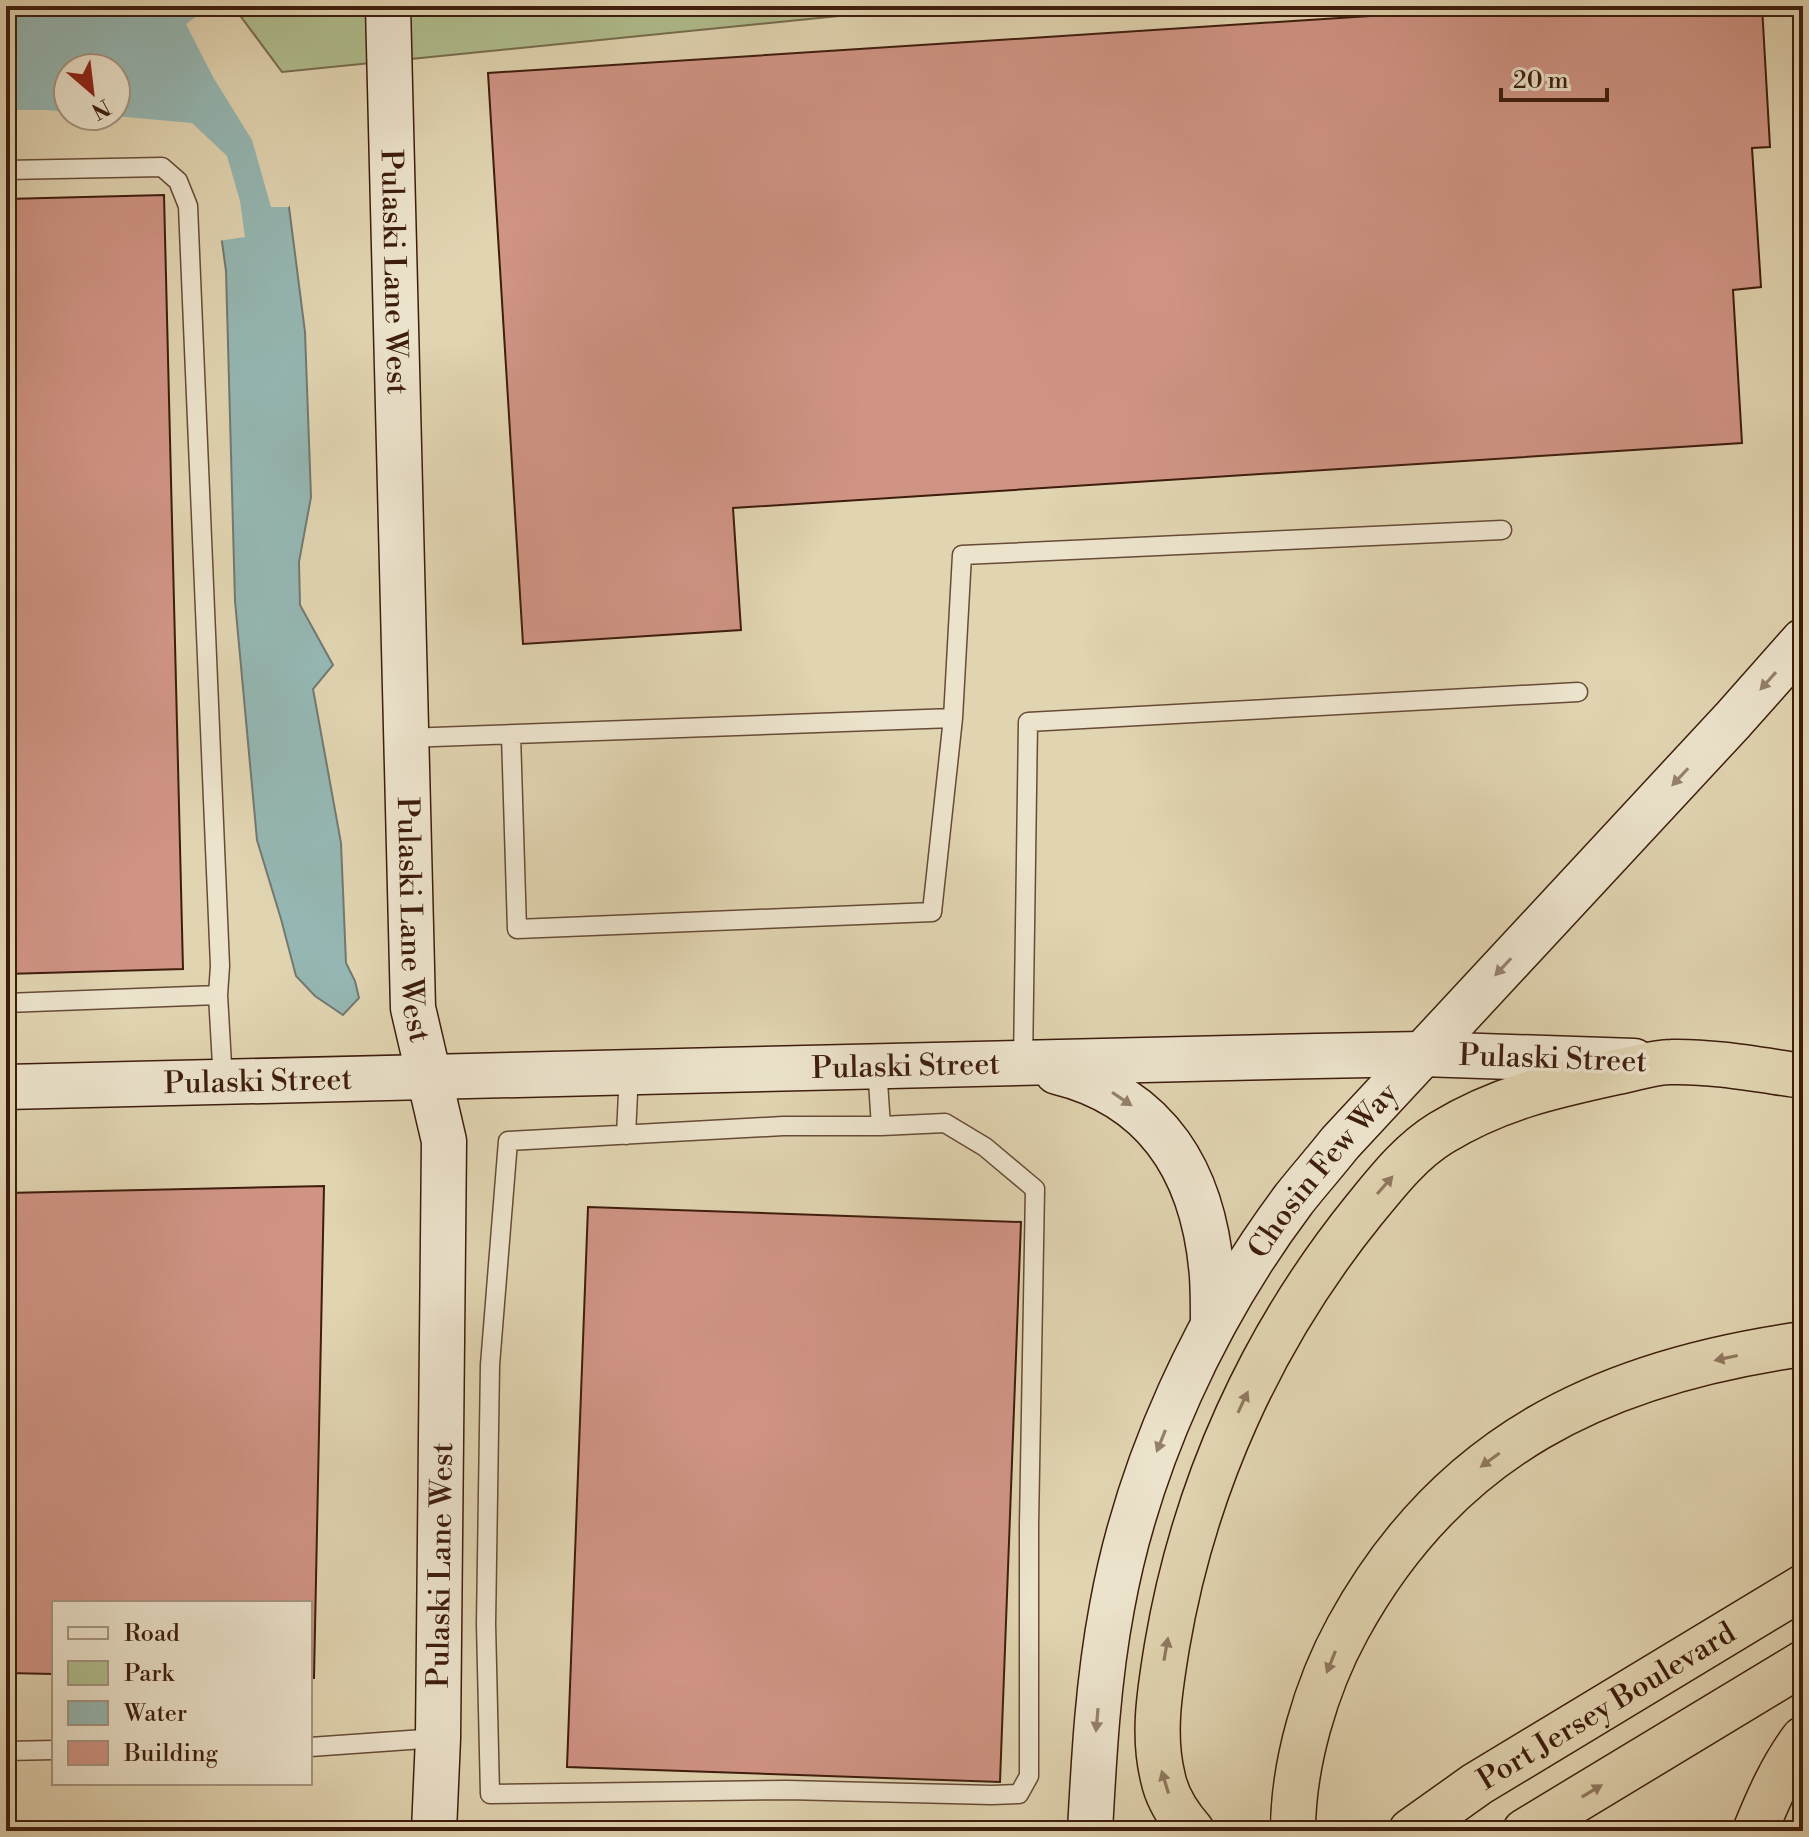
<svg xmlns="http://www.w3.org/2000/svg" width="1809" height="1837" font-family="'Libre Bodoni',serif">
	<rect width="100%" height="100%" fill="#e1d4b1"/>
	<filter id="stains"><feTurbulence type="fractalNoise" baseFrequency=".0025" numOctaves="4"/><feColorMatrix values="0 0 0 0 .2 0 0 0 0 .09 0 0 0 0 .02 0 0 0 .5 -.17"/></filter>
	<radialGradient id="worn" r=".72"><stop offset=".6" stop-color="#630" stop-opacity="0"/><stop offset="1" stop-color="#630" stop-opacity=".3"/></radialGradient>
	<path fill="#b0bd8e" stroke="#776d4e" stroke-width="2" d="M 233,6 L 938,6 L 282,72 Z"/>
	<path fill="#95b7b3" stroke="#727971" stroke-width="2" fill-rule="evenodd" d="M 6,6 L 232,6 L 217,17 L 251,115 L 289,207 L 305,332 L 311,497 L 299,562 L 300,605 L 333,665 L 313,689 L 341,843 L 346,963 L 355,981 L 359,998 L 343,1015 L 315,996 L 296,976 L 281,919 L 257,840 L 235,601 L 226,271 L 209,147 L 180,125 L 85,117 L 6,120 ZM 68,68 L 116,68 L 116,116 L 68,116 Z"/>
	<path fill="#e1d4b1" d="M 211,6 L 236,6 L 222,18 L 255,114 L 289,196 L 289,207 L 271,207 L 252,140 L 213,77 L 186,24 Z
		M 6,110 L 46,110 L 68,112 L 68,116 L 115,116 L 192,123 L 227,156 L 240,201 L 245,237 L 218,241 L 205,149 L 179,129 L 85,121 L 6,124 Z"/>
	<path fill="#d09485" stroke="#3e1d0d" stroke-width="2" d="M 1525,6 L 1762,6 L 1770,147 L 1752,148 L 1761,287 L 1733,290 L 1742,443 L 733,508 L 741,630 L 523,644 L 488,73 Z
		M 164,195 L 183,969 L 6,974 L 6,199 Z
		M 324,1186 L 314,1678 L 310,1678 L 310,1603 L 54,1603 L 54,1674 L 6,1673 L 6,1193 Z
		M 588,1207 L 1021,1222 L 1000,1782 L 567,1767 Z"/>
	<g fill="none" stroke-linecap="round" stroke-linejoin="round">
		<defs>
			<path id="lane" d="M 6,170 L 162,167 L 178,181 L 188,206 L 220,966 L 218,995 L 223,1082
				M 953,718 L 962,555 L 1502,530
				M 406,738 L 953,718 L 932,912 L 517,929 L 511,735
				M 6,1003 L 218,995
				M 1023,1063 L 1028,722 L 1578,692
				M 877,1067 L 881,1126
				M 945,1123 L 985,1147 L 1035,1189 L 1029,1525 L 1029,1776 L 1019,1794 L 992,1795 L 787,1790 L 490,1794 L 486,1624 L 490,1365 L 508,1141 L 783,1126 L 881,1126 Z
				M 626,1135 L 629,1072
				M 310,1747 L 438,1738
				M 6,1751 L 54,1750"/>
			<g id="secondary">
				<path id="s1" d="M 388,6 L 413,1008 L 444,1141 L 438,1738 L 434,1831"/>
				<path d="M 1057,1072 C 1159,1097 1204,1174 1212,1276 C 1213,1292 1213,1309 1213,1325"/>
				<path id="s2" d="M 6,1087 L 1316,1056 L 1422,1054 L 1634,1061"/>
				<path id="s3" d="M 1090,1831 C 1094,1756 1098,1681 1112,1607 C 1138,1463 1206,1316 1294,1199 C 1309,1180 1325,1162 1340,1143 L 1733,720 L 1803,641"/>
			</g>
			<g id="highway">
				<path d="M 1192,1831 C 1179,1816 1167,1798 1163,1778 C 1152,1735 1160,1689 1167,1646 C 1194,1486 1262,1336 1364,1210 C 1387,1182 1410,1152 1441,1133 C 1498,1098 1553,1086 1617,1072 C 1634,1069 1653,1062 1671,1062 C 1714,1061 1760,1070 1803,1076"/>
				<path d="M 1293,1831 C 1293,1764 1316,1686 1348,1628 C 1448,1445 1603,1372 1803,1344"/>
				<path id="s4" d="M 1411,1831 L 1477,1784 L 1803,1587"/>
				<path d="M 1525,1831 L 1803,1663"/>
				<path d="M 1755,1831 C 1768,1799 1782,1767 1803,1739"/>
			</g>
		</defs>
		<use href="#lane" stroke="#674b36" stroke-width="21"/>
		<use href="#secondary" stroke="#3e1d0d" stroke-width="47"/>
		<use href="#highway" stroke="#3e1d0d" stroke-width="47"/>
		<use href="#lane" stroke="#ece3cc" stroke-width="18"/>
		<use href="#secondary" stroke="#ece3cc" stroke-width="44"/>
		<use href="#highway" stroke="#e1d4b1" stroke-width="44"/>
	</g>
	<defs><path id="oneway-solid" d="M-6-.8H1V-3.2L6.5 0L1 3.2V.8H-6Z" transform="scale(2)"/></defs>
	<g fill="#95806c">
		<use href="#oneway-solid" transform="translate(1768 681) rotate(132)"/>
		<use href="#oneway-solid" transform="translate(1680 777) rotate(133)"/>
		<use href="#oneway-solid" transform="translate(1503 967) rotate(133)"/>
		<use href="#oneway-solid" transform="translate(1122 1099) rotate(34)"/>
		<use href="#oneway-solid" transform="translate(1161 1441) rotate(112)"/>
		<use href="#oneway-solid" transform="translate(1097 1720) rotate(95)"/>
	</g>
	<g fill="#90785f">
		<use href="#oneway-solid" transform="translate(1385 1185) rotate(-49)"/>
		<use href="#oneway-solid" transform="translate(1726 1358) rotate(168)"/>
		<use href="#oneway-solid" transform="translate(1243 1402) rotate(-65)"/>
		<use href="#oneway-solid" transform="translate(1490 1460) rotate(144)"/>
		<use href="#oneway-solid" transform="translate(1166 1649) rotate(-80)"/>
		<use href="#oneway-solid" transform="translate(1331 1662) rotate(112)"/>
		<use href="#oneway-solid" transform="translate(1165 1782) rotate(-107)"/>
		<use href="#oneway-solid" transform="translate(1592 1791) rotate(-31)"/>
	</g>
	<g text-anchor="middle" stroke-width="7" stroke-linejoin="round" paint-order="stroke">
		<g font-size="30" fill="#3e1d0d" stroke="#ece3cc">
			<text dy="10" stroke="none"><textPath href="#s1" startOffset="266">Pulaski Lane West</textPath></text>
			<text dy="10" stroke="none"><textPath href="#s1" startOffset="914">Pulaski Lane West</textPath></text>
			<text transform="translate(1553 1058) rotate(2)" y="10">Pulaski Street</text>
			<text dy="10" stroke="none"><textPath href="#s2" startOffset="900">Pulaski Street</textPath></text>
			<text dy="10" stroke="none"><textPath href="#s2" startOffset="252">Pulaski Street</textPath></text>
			<text dy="10" stroke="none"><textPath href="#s3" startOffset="716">Chosin Few Way</textPath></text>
			<text transform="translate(440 1565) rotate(-89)" y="10">Pulaski Lane West</text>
			<text dy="10" stroke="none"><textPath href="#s4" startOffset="232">Port Jersey Boulevard</textPath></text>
		</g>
	</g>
	<rect width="1809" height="1837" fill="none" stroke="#e1d4b1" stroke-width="32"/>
	<rect x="8" y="8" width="1793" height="1821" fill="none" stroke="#3e1d0d" stroke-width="4"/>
	<rect x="16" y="16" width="1777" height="1805" fill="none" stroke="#3e1d0d" stroke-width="2"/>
	<rect x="52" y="1601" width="260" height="184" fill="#ece3cc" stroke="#a69480" stroke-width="2"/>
	<rect x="68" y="1627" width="40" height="12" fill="#ece3cc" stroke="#a69480" stroke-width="2"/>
	<text x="124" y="1641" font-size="24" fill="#3e1d0d">Road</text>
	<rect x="68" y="1661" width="40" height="24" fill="#b0bd8e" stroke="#a69480" stroke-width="2"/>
	<text x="124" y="1681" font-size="24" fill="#3e1d0d">Park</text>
	<rect x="68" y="1701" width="40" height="24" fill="#95b7b3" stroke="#a69480" stroke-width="2"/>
	<text x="124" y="1721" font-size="24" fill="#3e1d0d">Water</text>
	<rect x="68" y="1741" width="40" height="24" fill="#d09485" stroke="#a69480" stroke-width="2"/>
	<text x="124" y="1761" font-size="24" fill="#3e1d0d">Building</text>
	<g transform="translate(92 92) rotate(152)"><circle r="38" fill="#ece3cc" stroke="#a69480" stroke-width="2"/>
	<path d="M0-6L14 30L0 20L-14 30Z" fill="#8f2418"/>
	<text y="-12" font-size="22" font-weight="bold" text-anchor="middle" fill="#3e1d0d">N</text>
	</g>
	<path d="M1501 88v12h106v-12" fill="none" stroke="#3e1d0d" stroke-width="4"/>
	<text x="1513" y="88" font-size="24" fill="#3e1d0d" stroke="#ece3cc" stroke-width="6" paint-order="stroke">20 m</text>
	<rect width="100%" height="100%" filter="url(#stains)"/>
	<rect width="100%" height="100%" fill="url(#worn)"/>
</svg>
